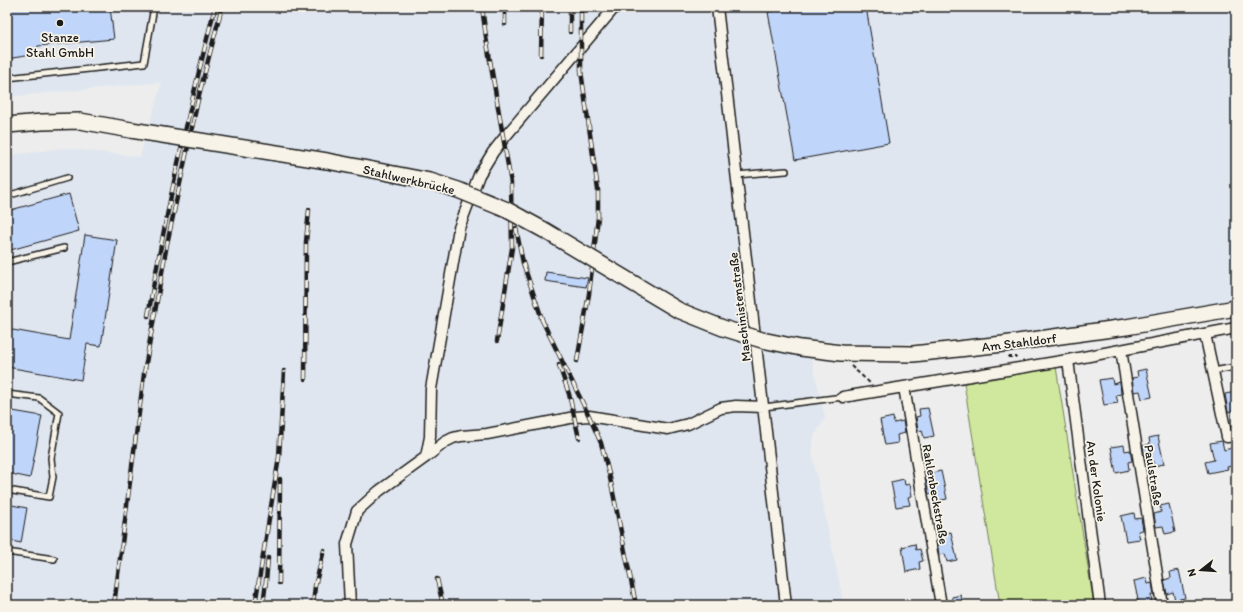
<svg xmlns="http://www.w3.org/2000/svg" width="1243" height="612" font-family="Itim,sans-serif">
	<rect width="100%" height="100%" fill="#ecedec"/>
	<filter id="ink" filterUnits="userSpaceOnUse"><feTurbulence type="fractalNoise" baseFrequency=".025" numOctaves="2"/><feDisplacementMap in="SourceGraphic" scale="8" xChannelSelector="R" yChannelSelector="G"/><feConvolveMatrix kernelMatrix="1 2 1 2 8 2 1 2 1" color-interpolation-filters="sRGB"/></filter>
	<g filter="url(#ink)">
		<path fill="#dfe6f0" d="M 7,7 L 1236,7 L 1236,300 L 1088,325 L 1019,334 L 884,345 L 807,340 L 825,418 L 814,436 L 812,455 L 844,605 L 7,605 L 7,156 L 63,148 L 140,157 L 162,82 L 15,96 L 7,94 Z"/>
		<path fill="#cfe89e" stroke="#76825d" d="M 1056,367 L 1094,605 L 1000,605 L 964,383 Z"/>
		<path fill="#c0d5fa" stroke="#1c1c1c" d="M 7,7 L 110,7 L 114,39 L 38,46 L 31,55 L 7,59 Z
			M 795,7 L 866,7 L 889,143 L 795,160 L 768,12 Z
			M 69,194 L 79,231 L 7,251 L 7,211 Z
			M 85,235 L 117,240 L 101,346 L 87,344 L 81,380 L 7,367 L 7,329 L 69,340 Z
			M 546,272 L 588,278 L 586,287 L 545,281 Z
			M 1146,369 L 1152,397 L 1142,399 L 1140,391 L 1134,392 L 1132,378 L 1138,377 L 1137,371 Z
			M 1112,378 L 1113,384 L 1120,382 L 1121,394 L 1116,395 L 1118,403 L 1104,405 L 1099,380 Z
			M 1236,392 L 1236,410 L 1228,412 L 1225,394 Z
			M 928,408 L 934,436 L 924,438 L 922,430 L 918,431 L 916,417 L 920,416 L 919,409 Z
			M 7,410 L 42,416 L 30,478 L 7,473 Z
			M 893,417 L 894,423 L 903,421 L 905,433 L 897,435 L 898,443 L 885,445 L 880,420 Z
			M 1158,436 L 1164,464 L 1154,466 L 1152,458 L 1145,459 L 1143,446 L 1150,444 L 1149,438 Z
			M 1222,441 L 1224,450 L 1236,447 L 1236,465 L 1227,467 L 1228,469 L 1208,473 L 1205,462 L 1214,460 L 1210,443 Z
			M 1124,445 L 1125,451 L 1130,450 L 1132,461 L 1128,462 L 1129,470 L 1116,473 L 1111,447 Z
			M 941,471 L 947,499 L 937,501 L 935,493 L 929,494 L 926,480 L 933,479 L 931,473 Z
			M 904,479 L 905,485 L 910,484 L 912,496 L 908,497 L 910,505 L 896,507 L 891,482 Z
			M 7,504 L 27,508 L 21,543 L 7,540 Z
			M 1169,504 L 1175,532 L 1165,534 L 1163,526 L 1156,527 L 1154,514 L 1161,512 L 1160,506 Z
			M 1134,513 L 1135,519 L 1141,518 L 1143,530 L 1138,531 L 1140,539 L 1126,541 L 1121,516 Z
			M 951,532 L 957,560 L 947,562 L 945,554 L 939,555 L 937,541 L 943,540 L 942,534 Z
			M 915,544 L 916,550 L 920,549 L 923,561 L 919,562 L 920,569 L 906,572 L 902,547 Z
			M 1179,570 L 1185,598 L 1175,600 L 1173,592 L 1167,594 L 1164,580 L 1171,578 L 1170,572 Z
			M 1147,578 L 1148,584 L 1152,583 L 1154,595 L 1151,595 L 1152,603 L 1139,605 L 1134,581 Z
			M 961,595 L 963,605 L 953,605 L 952,597 Z"/>
		<g fill="none" stroke-linecap="round" stroke-linejoin="round">
			<defs>
				<path id="service" d="M 7,78 L 144,63 L 154,7
					M 736,175 L 786,171
					M 7,196 L 67,178
					M 7,262 L 64,248
					M 1213,371 L 1236,367
					M 7,394 L 39,398 L 59,413 L 51,458 L 53,477 L 49,497 L 7,490
					M 764,407 L 843,397
					M 7,552 L 54,559"/>
				<path id="minor" d="M 717,7 L 786,605
					M 1205,334 L 1227,437 L 1236,436
					M 1121,350 L 1162,605
					M 1068,360 L 1100,605
					M 904,387 L 941,605
					M 843,397 L 1068,360 L 1236,328
					M 426,457 L 430,437 L 431,389 L 459,228 L 479,175 L 493,152 L 504,138 L 615,7
					M 350,605 L 347,544 L 357,511 L 379,491 L 426,457 L 445,442 L 453,438 L 461,436 L 487,434 L 575,417 L 589,416 L 668,429 L 688,424 L 721,408 L 736,406 L 764,407"/>
				<path id="secondary" d="M 7,125 L 42,122 L 80,121 L 131,130
					M 801,348 L 841,353 L 913,354 L 1003,344 L 1126,327 L 1236,308"/>
			</defs>
			<use href="#service" stroke="#1c1c1c" stroke-width="8"/>
			<use href="#minor" stroke="#1c1c1c" stroke-width="13"/>
			<use href="#secondary" stroke="#1c1c1c" stroke-width="18"/>
			<path stroke="#1c1c1c" stroke-width="2" stroke-dasharray="4 3" stroke-linecap="butt" d="M 1008,357 L 1017,357
				M 851,366 L 870,383"/>
			<use href="#service" stroke="#f7f3e8" stroke-width="5"/>
			<use href="#minor" stroke="#f7f3e8" stroke-width="10"/>
			<use href="#secondary" stroke="#f7f3e8" stroke-width="15"/>
			<defs>
				<path id="rail" d="M 482,7 L 486,37 L 511,183 L 512,248 L 497,341
					M 535,10 L 535,7
					M 505,24 L 505,7
					M 570,32 L 570,7
					M 541,55 L 542,7
					M 516,228 L 523,263 L 543,322
					M 148,316 C 166,212 189,109 215,7
					M 541,318 L 589,416 L 601,443 L 610,478 L 636,605
					M 577,361 L 589,294 L 598,217 L 598,190 L 581,71 L 581,7
					M 559,365 L 569,394 L 579,438
					M 305,379 L 306,242 L 309,210
					M 437,579 L 443,605
					M 279,583 L 280,479
					M 114,605 L 144,374 L 167,244 L 199,95 L 222,7
					M 255,605 L 279,457 L 284,371
					M 263,605 L 266,581 L 268,558
					M 313,605 L 315,586 L 324,550"/>
			</defs>
			<use href="#rail" stroke="#1c1c1c" stroke-width="4.5"/>
			<use href="#rail" stroke="#f7f3e8" stroke-width="3" stroke-dasharray="9" stroke-linecap="butt"/>
			<defs>
				<path id="secondary-bridge" d="M 131,130 L 327,161 L 430,181 L 458,190 L 507,210 L 544,230 L 678,310 L 723,328 L 762,340 L 801,348"/>
			</defs>
			<use href="#secondary-bridge" stroke="#1c1c1c" stroke-width="18" stroke-linecap="butt"/>
			<use href="#secondary-bridge" stroke="#f7f3e8" stroke-width="15"/>
		</g>
	</g>
	<circle fill="#1c1c1c" stroke="#f7f3e8" stroke-width="1.5" cx="60" cy="23" r="4"/>
	<g text-anchor="middle" stroke-width="3.5" stroke-linejoin="round" paint-order="stroke">
		<g font-size="13" fill="#1c1c1c" stroke="#f7f3e8">
			<text x="60" y="42">Stanze<tspan x="60" dy="15">Stahl GmbH</tspan></text>
		</g>
		<g font-size="13" fill="#1c1c1c" stroke="#f7f3e8">
			<text transform="translate(409 179) rotate(13)" y="5">Stahlwerkbrücke</text>
			<text transform="translate(739 307) rotate(-97)" y="5">Maschinistenstraße</text>
			<text transform="translate(1019 342) rotate(-7)" y="5">Am Stahldorf</text>
			<text transform="translate(1154 475) rotate(81)" y="5">Paulstraße</text>
			<text transform="translate(1097 481) rotate(82)" y="5">An der Kolonie</text>
			<text transform="translate(936 494) rotate(80)" y="5">Rahlenbeckstraße</text>
		</g>
	</g>
	<rect width="1243" height="612" fill="none" stroke="#f7f3e8" stroke-width="24"/>
	<rect x="12" y="12" width="1219" height="588" fill="none" stroke="#1c1c1c" stroke-width="1.5" filter="url(#ink)"/>
	<g transform="translate(1201 570) rotate(253)" stroke="#f7f3e8" stroke-width="3" paint-order="stroke">
	<path d="M0-3L7 15L0 10L-7 15Z" fill="#1c1c1c"/>
	<text y="-6" font-size="11" font-weight="bold" text-anchor="middle" fill="#1c1c1c">N</text>
	</g>
</svg>
